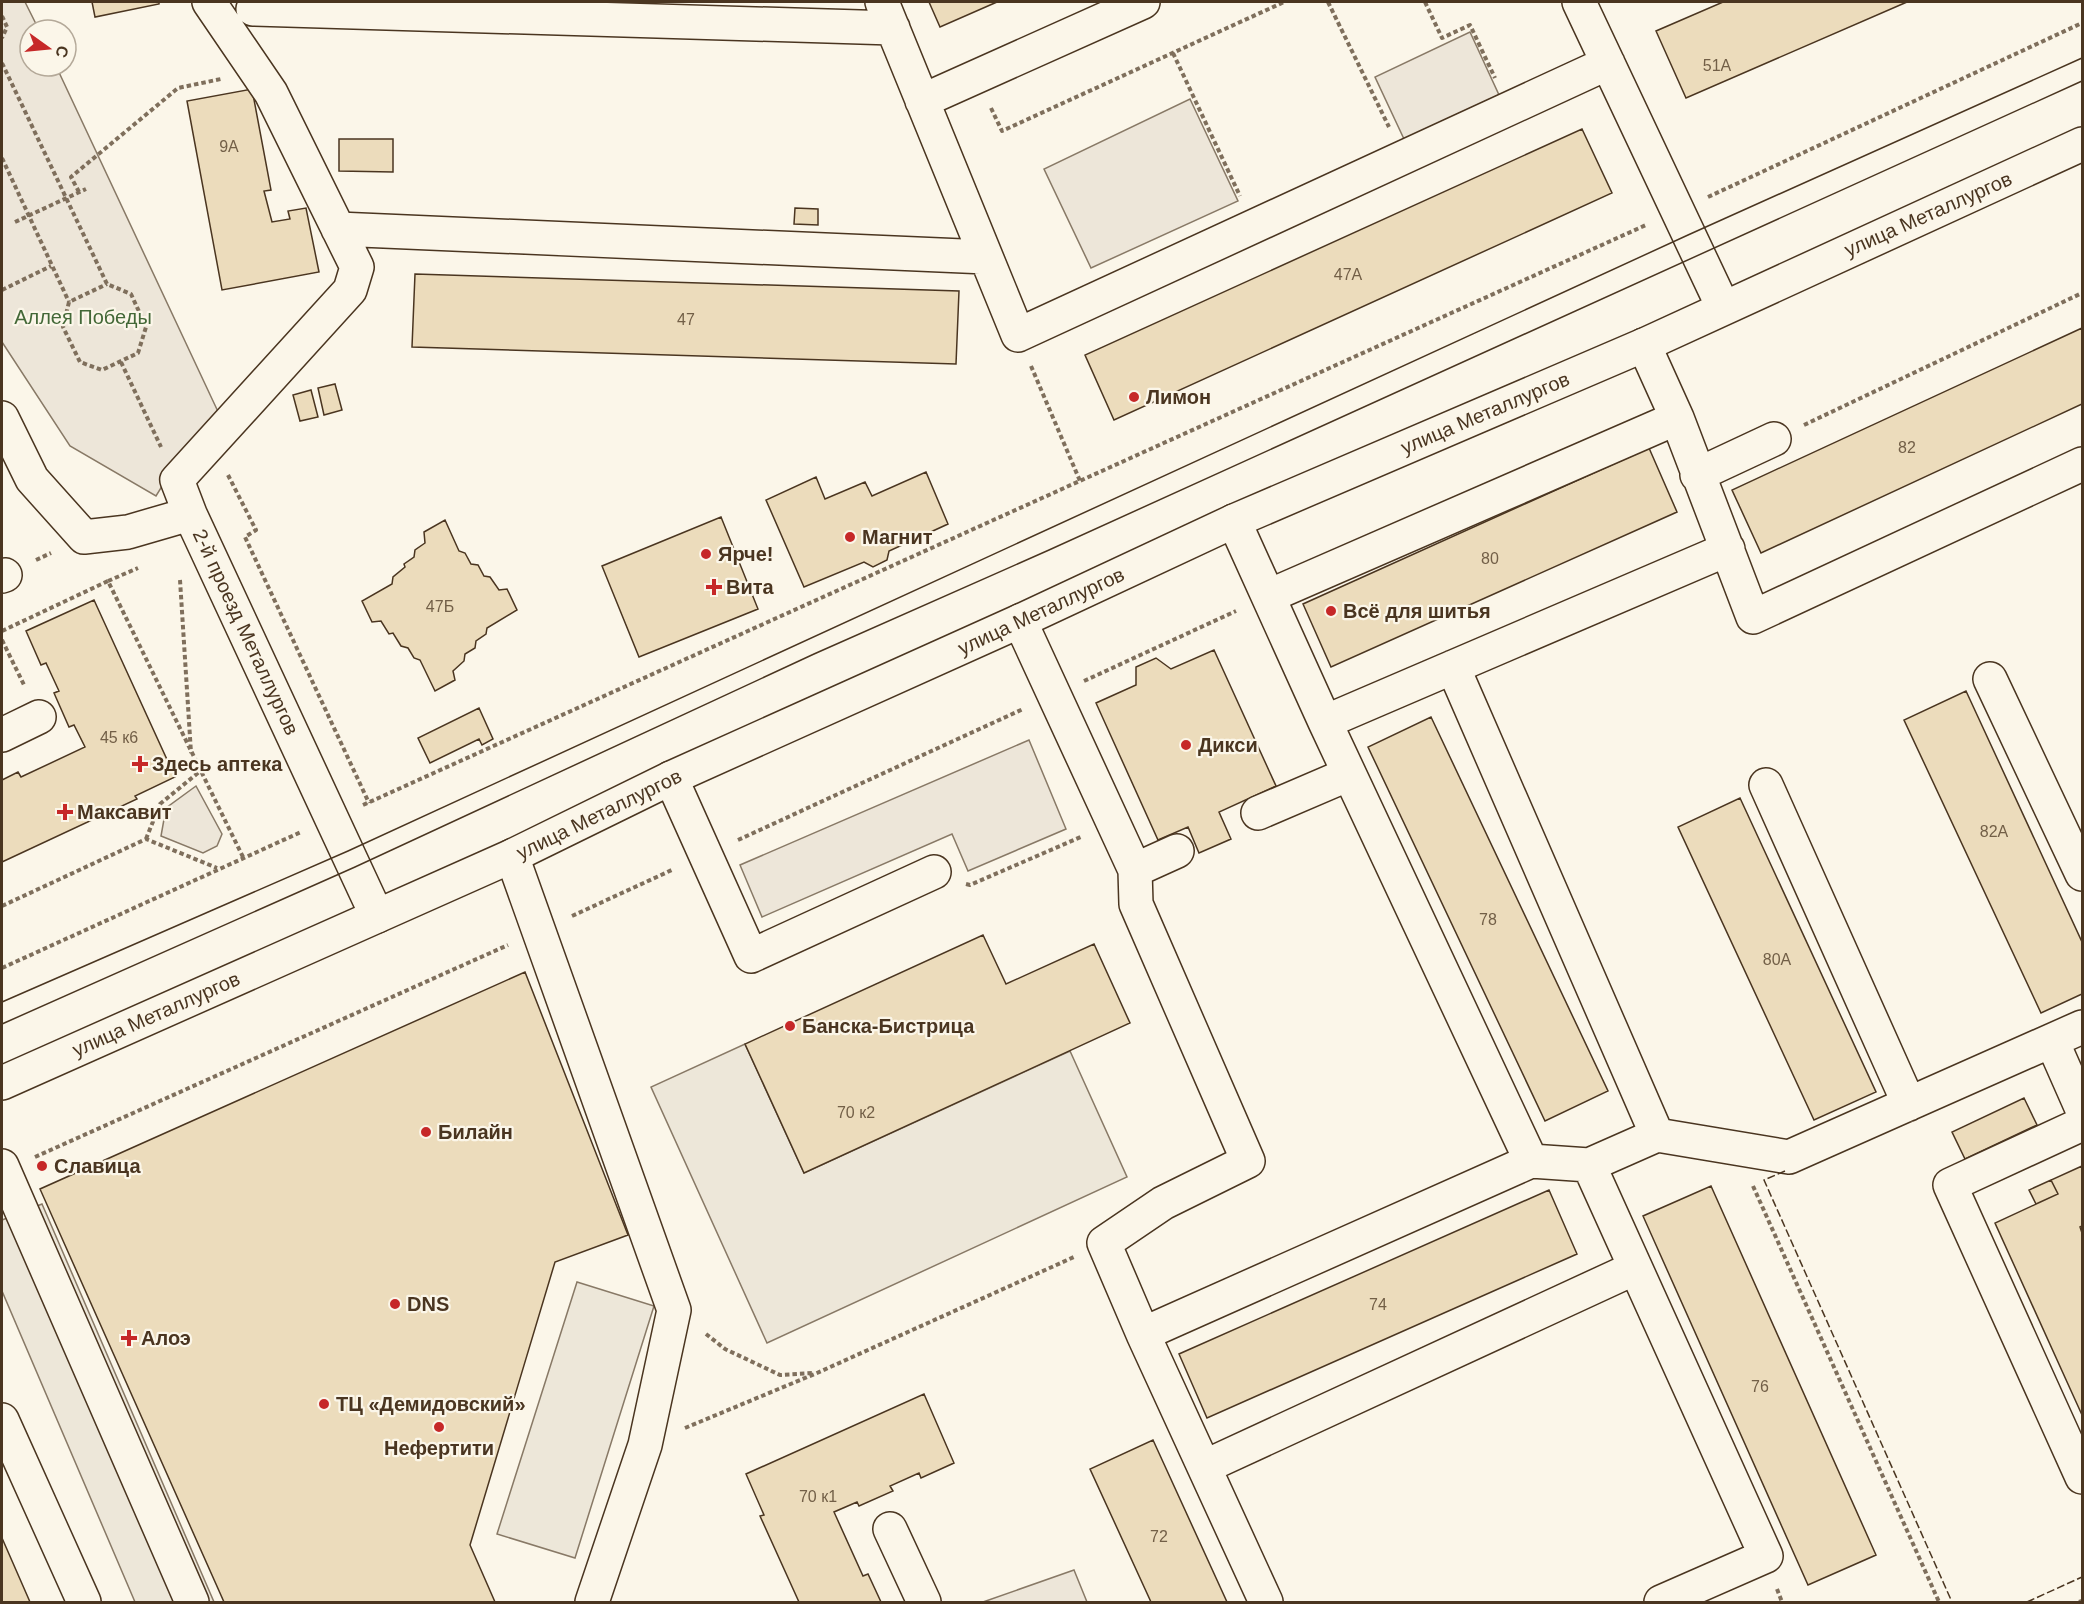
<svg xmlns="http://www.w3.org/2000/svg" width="2084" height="1604" font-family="Helvetica,sans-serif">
	<rect width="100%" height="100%" fill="#fbf6e9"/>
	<path fill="#ede6d9" stroke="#887966" stroke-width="1.5" d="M 2,2 L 25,2 L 39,30 L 30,30 L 30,66 L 56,66 L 221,418 L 172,470 L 156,496 L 70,446 L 2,342 Z
		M 1470,32 L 1499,95 L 1404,139 L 1375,77 Z
		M 1190,99 L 1238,201 L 1091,268 L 1044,169 Z
		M 1029,740 L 1066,829 L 968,871 L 952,834 L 762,917 L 740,865 Z
		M 196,786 L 222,834 L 217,846 L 203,853 L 161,836 L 166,808 Z
		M 1074,1570 L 1087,1602 L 983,1602 Z"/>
	<path fill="#ede7d9" stroke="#887966" stroke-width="1.5" d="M 745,1044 L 804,1173 L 1070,1051 L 1127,1177 L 767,1343 L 651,1087 Z
		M 42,1204 L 214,1602 L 135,1602 L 2,1291 L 2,1220 Z
		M 577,1282 L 654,1306 L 575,1558 L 497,1534 Z"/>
	<path fill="#ecdcbc" stroke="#4a3520" stroke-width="1.5" d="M 92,2 L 159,2 L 159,4 L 95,17 Z
		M 929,2 L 997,2 L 940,27 Z
		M 1723,2 L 1907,2 L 1686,98 L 1656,31 Z
		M 252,89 L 271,190 L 264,191 L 272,222 L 290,219 L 288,211 L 306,208 L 319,272 L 222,290 L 187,101 Z
		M 1582,129 L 1612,193 L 1114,420 L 1085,355 Z
		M 339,139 L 393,139 L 393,172 L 339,171 Z
		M 795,208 L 818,209 L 818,225 L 794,224 Z
		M 415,274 L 959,291 L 956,364 L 412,347 Z
		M 2082,328 L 2082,404 L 1761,553 L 1732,490 Z
		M 335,384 L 342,410 L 324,415 L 318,388 Z
		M 311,390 L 318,417 L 300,421 L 293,395 Z
		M 1649,448 L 1677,512 L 1331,667 L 1303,604 Z
		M 926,472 L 948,524 L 889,551 L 887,560 L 873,567 L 864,562 L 804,587 L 766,500 L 816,477 L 825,499 L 865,482 L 872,496 Z
		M 721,517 L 758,609 L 639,657 L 602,566 Z
		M 445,520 L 459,551 L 465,553 L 471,564 L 478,565 L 484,576 L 490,577 L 499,590 L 507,589 L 517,610 L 487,628 L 486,634 L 476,641 L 475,648 L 465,654 L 464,661 L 453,671 L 455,680 L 435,691 L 420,660 L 414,658 L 408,648 L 401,646 L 393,633 L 389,634 L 381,621 L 372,622 L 362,601 L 392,584 L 393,577 L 405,567 L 404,564 L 414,557 L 415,550 L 425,543 L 424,532 Z
		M 94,600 L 175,777 L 135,796 L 137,799 L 2,862 L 2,780 L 18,772 L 21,777 L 85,747 L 74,725 L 69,727 L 54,693 L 59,691 L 46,663 L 41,665 L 26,631 Z
		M 1214,650 L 1276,786 L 1219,812 L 1231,839 L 1199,853 L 1188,827 L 1158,840 L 1096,703 L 1136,685 L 1136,667 L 1156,658 L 1171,669 Z
		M 1966,691 L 2082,942 L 2082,994 L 2041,1013 L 1904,720 Z
		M 479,708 L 493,739 L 482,745 L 479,739 L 430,763 L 418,738 Z
		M 1431,717 L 1608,1091 L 1545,1121 L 1368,747 Z
		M 1740,798 L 1876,1092 L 1814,1120 L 1678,827 Z
		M 983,935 L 1006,984 L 1094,944 L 1130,1023 L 804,1173 L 745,1044 Z
		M 525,972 L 628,1235 L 555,1262 L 470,1545 L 495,1602 L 224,1602 L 40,1189 Z
		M 2024,1098 L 2037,1125 L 1965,1159 L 1952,1132 Z
		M 2082,1166 L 2082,1226 L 2080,1227 L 2082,1233 L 2082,1415 L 1995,1223 L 2058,1194 L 2051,1180 Z
		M 2051,1180 L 2058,1194 L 2036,1204 L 2029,1190 Z
		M 1711,1186 L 1876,1555 L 1808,1585 L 1643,1216 Z
		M 1549,1190 L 1577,1254 L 1207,1418 L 1179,1354 Z
		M 924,1394 L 954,1463 L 921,1478 L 919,1473 L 890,1486 L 893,1491 L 859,1506 L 857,1502 L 834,1512 L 863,1576 L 868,1574 L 881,1602 L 799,1602 L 760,1516 L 764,1515 L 746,1474 Z
		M 1153,1440 L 1227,1602 L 1151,1602 L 1090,1469 Z
		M 2,1538 L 30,1602 L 2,1602 Z"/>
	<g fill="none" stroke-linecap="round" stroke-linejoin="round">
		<defs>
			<path id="minor" d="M 882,2 L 1018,335 L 1608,63
				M 1579,2 L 1723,307
				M 253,9 L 893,28
				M 922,101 L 1143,2
				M 338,229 L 986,257
				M 1644,345 L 1677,418 L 1753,617 L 2082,464
				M 2,418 L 32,479 L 84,537 L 128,532 L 190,514 L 377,916
				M 1697,475 L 1774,439
				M 190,514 L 177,480 L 350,290 L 357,267 L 271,93 L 209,2
				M 1234,521 L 1325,722 L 1531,1161
				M 2,576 L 5,575
				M 1269,596 L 1677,418
				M 1020,621 L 1135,870 L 1177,851
				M 1453,667 L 1657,1135
				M 1990,679 L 2082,874
				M 1325,722 L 1728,549
				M 2,735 L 39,717
				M 671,778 L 751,956 L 934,872
				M 1766,785 L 1909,1104
				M 1258,813 L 1349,774
				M 512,856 L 674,1310 L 645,1445 L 592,1602
				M 1135,870 L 1136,904 L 1248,1161 L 1163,1203 L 1104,1243 L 1143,1334 L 1266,1602
				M 2052,1041 L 2082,1109
				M 2082,1124 L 1950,1185 L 2082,1477
				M 1589,1165 L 1766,1556 L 1661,1602
				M 2,1166 L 192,1602
				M 1143,1334 L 1531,1161 L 1589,1165 L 1657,1135 L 1789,1157 L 2082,1027
				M 2,1420 L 84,1602
				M 1204,1467 L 1635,1268
				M 890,1529 L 924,1602"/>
			<path id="major" d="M 2,1083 L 512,856 L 671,778 L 1020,621 L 1234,521 L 1644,345 L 2082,144"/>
		</defs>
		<use href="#minor" stroke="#4a3520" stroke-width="36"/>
		<use href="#major" stroke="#4a3520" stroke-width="36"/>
		<path stroke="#7f6f5c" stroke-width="4" stroke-dasharray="4.5 3" stroke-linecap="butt" d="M 1328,2 L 1389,127
			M 1425,2 L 1442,38 L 1470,25 L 1495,78
			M 2,16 L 7,27 L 2,38
			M 1173,53 L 1240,196
			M 2,63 L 107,284 L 131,294 L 146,327 L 138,353 L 102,370 L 80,362 L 63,327 L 69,302 L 107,284
			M 991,108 L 1002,131 L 1284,2
			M 2,158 L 69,302
			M 79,192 L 71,177 L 178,88 L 221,79
			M 1708,197 L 2082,23
			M 15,222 L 86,189
			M 2,290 L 51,266
			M 121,362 L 161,447
			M 1031,366 L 1080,481
			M 1804,425 L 2082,293
			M 228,475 L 256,530 L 245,537 L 369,803
			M 36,560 L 51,553
			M 180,580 L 191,753
			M 108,581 L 138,568
			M 2,631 L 108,581 L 243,857
			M 2,640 L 24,685
			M 1084,681 L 1236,611
			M 363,805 L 1646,225
			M 146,839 L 160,804 L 199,772
			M 738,840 L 1023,709
			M 966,884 L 970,885 L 1083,836
			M 2,906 L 146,839 L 217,868
			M 572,916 L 674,869
			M 2,968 L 301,832
			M 35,1157 L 508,945
			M 1753,1186 L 1939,1602
			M 706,1334 L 725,1349 L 780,1375 L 813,1373
			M 685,1428 L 817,1373 L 1074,1257
			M 1777,1589 L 1782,1602
			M 2079,1602 L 2082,1601"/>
		<use href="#minor" stroke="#fbf6e9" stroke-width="33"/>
		<use href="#major" stroke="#fbf6e9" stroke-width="33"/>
		<path stroke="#4a3520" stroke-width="1.5" d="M 2,1002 L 348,851 L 1688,235 L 2082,58
			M 2,1024 L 355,867 L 814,654 L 1049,550 L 2082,81"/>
		<path stroke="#4a3520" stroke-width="1.5" stroke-dasharray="8 3" stroke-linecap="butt" d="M 1785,1171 L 1764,1180 L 1952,1602
			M 2027,1602 L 2082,1577"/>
	</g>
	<g fill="#c62828" stroke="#fbf6e9" stroke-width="2">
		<circle cx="1134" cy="397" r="6"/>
		<circle cx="850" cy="537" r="6"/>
		<circle cx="706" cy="554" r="6"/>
		<path d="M711 578h6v6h6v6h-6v6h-6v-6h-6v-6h6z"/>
		<circle cx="1331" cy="611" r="6"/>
		<circle cx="1186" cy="745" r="6"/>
		<path d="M137 755h6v6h6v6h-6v6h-6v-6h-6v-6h6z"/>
		<path d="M62 803h6v6h6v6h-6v6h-6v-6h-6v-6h6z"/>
		<circle cx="790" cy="1026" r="6"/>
		<circle cx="426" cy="1132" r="6"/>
		<circle cx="42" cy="1166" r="6"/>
		<circle cx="395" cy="1304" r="6"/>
		<path d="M126 1329h6v6h6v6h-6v6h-6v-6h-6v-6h6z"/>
		<circle cx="324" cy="1404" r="6"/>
		<circle cx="439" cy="1427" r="6"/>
	</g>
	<g text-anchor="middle" stroke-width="4.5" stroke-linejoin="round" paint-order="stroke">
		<g font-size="16" fill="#725f47">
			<text x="1717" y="71">51А</text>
			<text x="229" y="152">9А</text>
			<text x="1348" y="280">47А</text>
			<text x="686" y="325">47</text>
			<text x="1907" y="453">82</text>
			<text x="1490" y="564">80</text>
			<text x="440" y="612">47Б</text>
			<text x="119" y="743">45 к6</text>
			<text x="1994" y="837">82А</text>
			<text x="1488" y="925">78</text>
			<text x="1777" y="965">80А</text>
			<text x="856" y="1118">70 к2</text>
			<text x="1378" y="1310">74</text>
			<text x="1760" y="1392">76</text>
			<text x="818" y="1502">70 к1</text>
			<text x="1159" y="1542">72</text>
		</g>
		<g font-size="20" fill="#4a3520" stroke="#fbf6e9">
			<text transform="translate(1928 214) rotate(-24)" y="7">улица Металлургов</text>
			<text transform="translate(1485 413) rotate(-23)" y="7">улица Металлургов</text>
			<text transform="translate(1041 611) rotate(-25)" y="7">улица Металлургов</text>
			<text transform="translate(246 632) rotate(65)" y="7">2-й проезд Металлургов</text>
			<text transform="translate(599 814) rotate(-26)" y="7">улица Металлургов</text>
			<text transform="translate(156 1014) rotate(-24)" y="7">улица Металлургов</text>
		</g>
		<g font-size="20" fill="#436837" stroke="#fbf6e9">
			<text x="83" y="324">Аллея Победы</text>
		</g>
		<g font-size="20" font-weight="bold" fill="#4a3520" stroke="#fbf6e9" text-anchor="start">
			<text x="1146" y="404">Лимон</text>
			<text x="862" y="544">Магнит</text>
			<text x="718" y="561">Ярче!</text>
			<text x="726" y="594">Вита</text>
			<text x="1343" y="618">Всё для шитья</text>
			<text x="1198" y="752">Дикси</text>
			<text x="152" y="771">Здесь аптека</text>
			<text x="77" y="819">Максавит</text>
			<text x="802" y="1033">Банска-Бистрица</text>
			<text x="438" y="1139">Билайн</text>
			<text x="54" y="1173">Славица</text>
			<text x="407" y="1311">DNS</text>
			<text x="141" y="1345">Алоэ</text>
			<text x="336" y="1411">ТЦ «Демидовский»</text>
			<text x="439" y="1455" text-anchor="middle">Нефертити</text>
		</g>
	</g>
	<rect width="2084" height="1604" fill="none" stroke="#4a3520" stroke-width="6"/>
	<g transform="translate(48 48) rotate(105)"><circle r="28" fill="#fbf6e9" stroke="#b4a999" stroke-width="1.5"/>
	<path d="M0-4.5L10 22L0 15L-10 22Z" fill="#c62828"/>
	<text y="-9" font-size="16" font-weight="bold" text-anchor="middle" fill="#4a3520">С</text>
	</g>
</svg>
